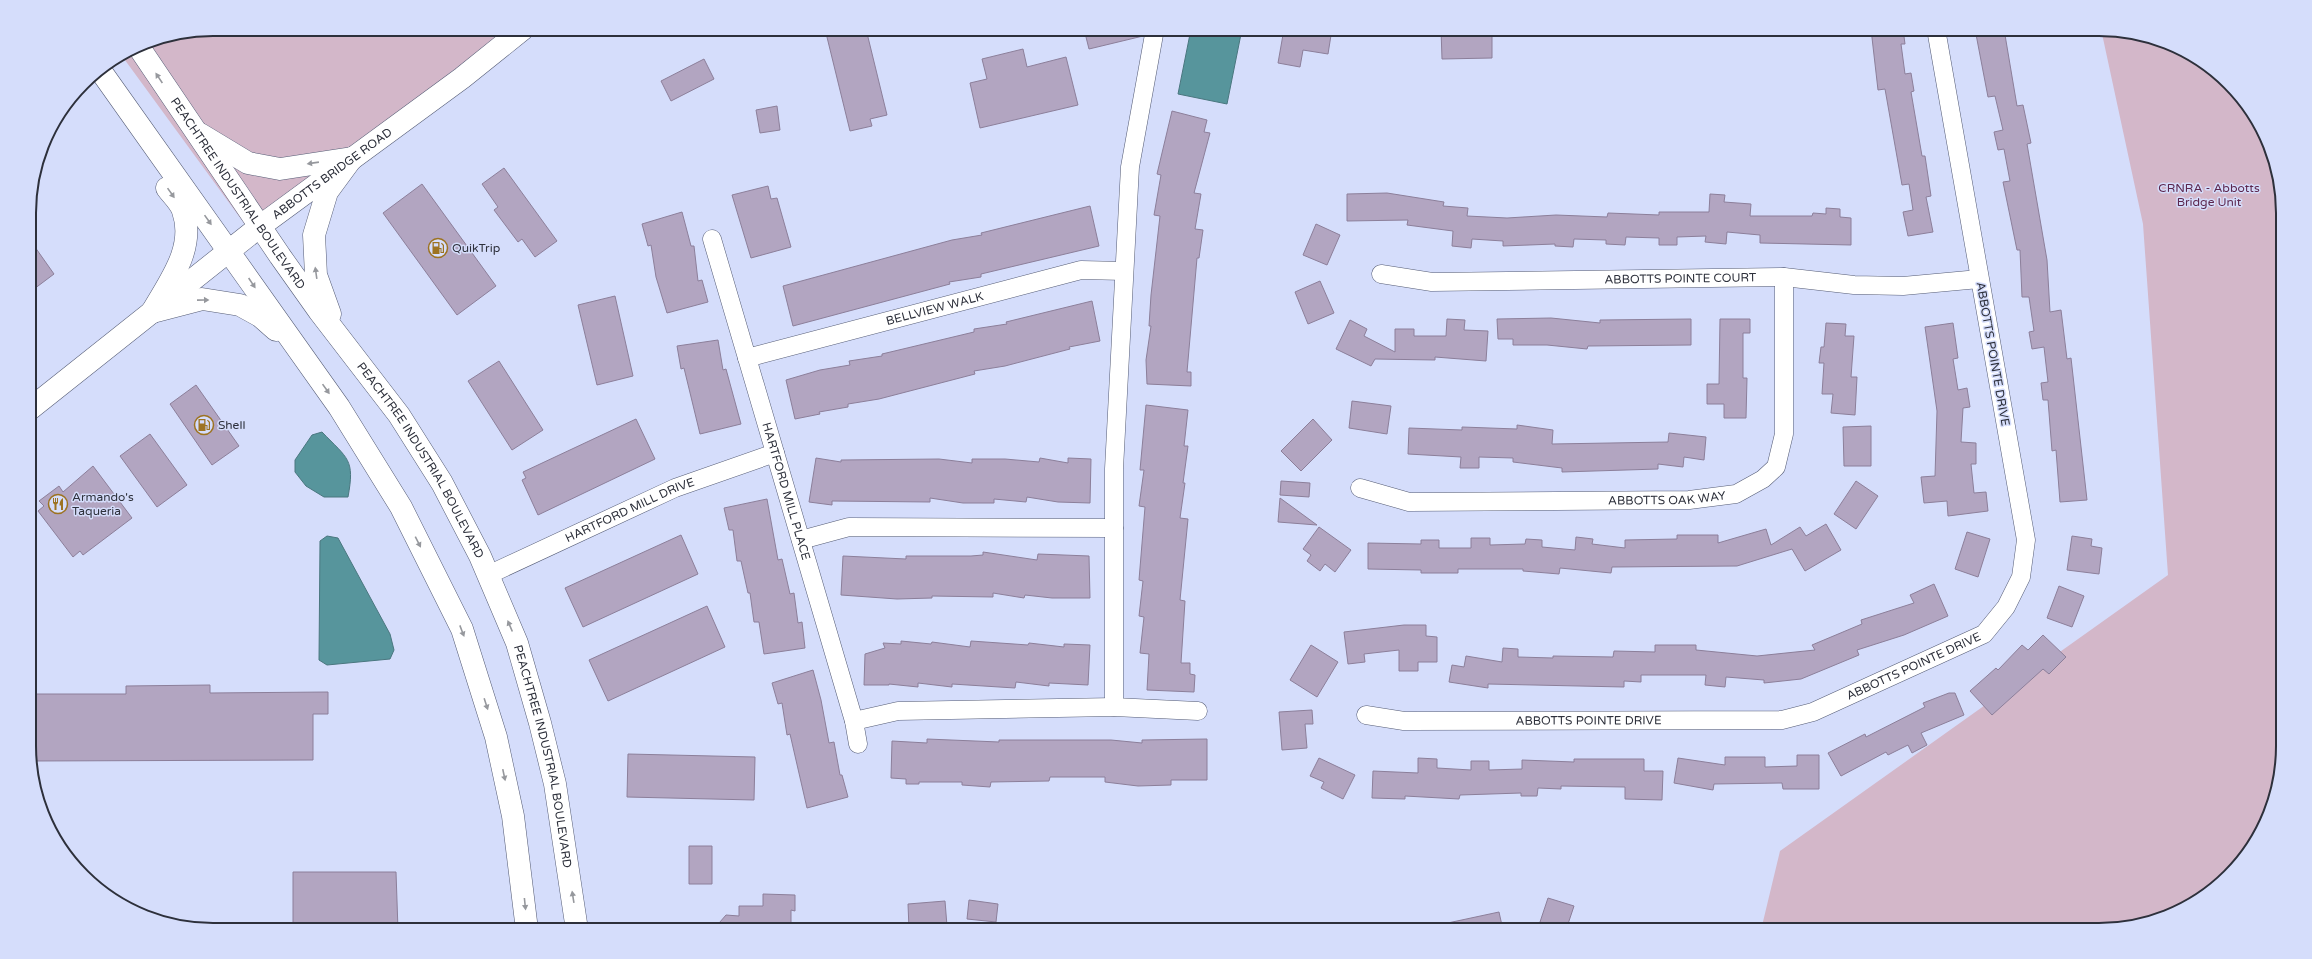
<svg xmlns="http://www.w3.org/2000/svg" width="2312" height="959" font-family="'Varela Round',sans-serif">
	<rect width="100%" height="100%" fill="#d5ddfb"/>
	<path fill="#d3b7c9" d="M 213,29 L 518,29 L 451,72 L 403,113 L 249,230 L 122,56 L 143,43 Z
		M 2101,29 L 2169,43 L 2211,67 L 2245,101 L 2269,143 L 2281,190 L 2283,746 L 2269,816 L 2245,858 L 2211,892 L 2158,920 L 2110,930 L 1761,930 L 1780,851 L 2168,575 L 2143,224 Z"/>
	<path fill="#57959c" stroke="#4a777f" d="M 1191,29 L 1242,29 L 1227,104 L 1178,94 Z
		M 322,432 C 348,459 355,459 348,497 L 324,497 L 306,486 L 295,472 L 295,460 L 312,435 Z
		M 327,536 L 338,538 L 390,634 L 394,650 L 390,659 L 327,665 L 319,660 L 320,541 Z"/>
	<path fill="#b2a5c1" stroke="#8c7f9a" d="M 825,29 L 866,29 L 887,115 L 870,119 L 872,126 L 850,131 Z
		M 1084,29 L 1144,29 L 1143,36 L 1089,49 Z
		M 1284,29 L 1332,29 L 1328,54 L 1303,50 L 1300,67 L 1278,63 Z
		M 1441,29 L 1492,29 L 1492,58 L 1442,59 Z
		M 1871,29 L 1903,29 L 1905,44 L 1901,44 L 1905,74 L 1911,73 L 1914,91 L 1911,92 L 1922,156 L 1925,156 L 1931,196 L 1926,197 L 1933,232 L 1908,236 L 1903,212 L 1913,210 L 1909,184 L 1902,185 L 1885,89 L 1878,90 Z
		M 1975,29 L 2004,29 L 2017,106 L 2023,105 L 2031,143 L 2027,144 L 2047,260 L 2050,312 L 2061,310 L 2067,359 L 2071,358 L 2087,500 L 2060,502 L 2056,450 L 2052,451 L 2048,400 L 2043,400 L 2041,383 L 2048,382 L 2044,347 L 2032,349 L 2029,332 L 2034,331 L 2029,297 L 2022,297 L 2020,250 L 2017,250 L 2003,182 L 2010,181 L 2004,149 L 1998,150 L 1994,132 L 2003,130 L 1995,96 L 1988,97 Z
		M 1023,49 L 1027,67 L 1066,57 L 1078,105 L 980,128 L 970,83 L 987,79 L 982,59 Z
		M 704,59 L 714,79 L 671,101 L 661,81 Z
		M 777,106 L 780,130 L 760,133 L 756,110 Z
		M 1172,111 L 1207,120 L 1204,132 L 1210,133 L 1194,193 L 1201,194 L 1195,229 L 1203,230 L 1199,258 L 1197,258 L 1187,372 L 1191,372 L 1191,386 L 1147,384 L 1146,360 L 1151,326 L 1149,326 L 1151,295 L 1160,216 L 1154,215 L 1161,175 L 1157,174 Z
		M 504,168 L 557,241 L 535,257 L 522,239 L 518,242 L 494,210 L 498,207 L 482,184 Z
		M 422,184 L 496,286 L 457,315 L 383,213 Z
		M 768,186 L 771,199 L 777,198 L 791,247 L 751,258 L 732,195 Z
		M 1387,193 L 1444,202 L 1443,206 L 1468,208 L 1467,216 L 1507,218 L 1556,215 L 1607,217 L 1608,213 L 1659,215 L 1659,212 L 1709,212 L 1710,194 L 1725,195 L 1724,202 L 1751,204 L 1750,216 L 1812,216 L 1813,213 L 1826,214 L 1826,208 L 1840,209 L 1840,217 L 1851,218 L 1851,245 L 1760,243 L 1760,235 L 1727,232 L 1726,244 L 1705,242 L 1706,236 L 1677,237 L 1677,245 L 1659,245 L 1659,238 L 1626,237 L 1625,245 L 1606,244 L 1606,240 L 1574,239 L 1573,247 L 1555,246 L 1555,244 L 1503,246 L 1503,241 L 1472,239 L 1471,248 L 1452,246 L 1453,231 L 1407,225 L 1408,220 L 1347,221 L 1347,194 Z
		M 1090,206 L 1099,246 L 981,274 L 981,277 L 949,282 L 950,284 L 793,326 L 783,286 L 952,240 L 982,235 L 981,233 Z
		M 682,212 L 691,246 L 694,246 L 698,281 L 702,280 L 708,302 L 667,313 L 656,277 L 651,245 L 648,246 L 642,224 Z
		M 1316,224 L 1340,235 L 1327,265 L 1303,255 Z
		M 30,240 L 54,274 L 30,292 Z
		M 1320,281 L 1334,313 L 1308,324 L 1295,292 Z
		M 615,296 L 633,376 L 597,385 L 578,305 Z
		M 1092,301 L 1100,341 L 1069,347 L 1070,349 L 1005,366 L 974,371 L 975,374 L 879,399 L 848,404 L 848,407 L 819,412 L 820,414 L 795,419 L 786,380 L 820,370 L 850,365 L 849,361 L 882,356 L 882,354 L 903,349 L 974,332 L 974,329 L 1007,324 L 1006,322 Z
		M 1551,318 L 1600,323 L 1600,320 L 1691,319 L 1691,345 L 1588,346 L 1587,349 L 1547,345 L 1513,345 L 1513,339 L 1498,339 L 1497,319 Z
		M 1447,319 L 1465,320 L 1464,330 L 1488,331 L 1486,361 L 1435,357 L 1435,360 L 1375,359 L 1371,366 L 1336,349 L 1350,320 L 1367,329 L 1364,336 L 1395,352 L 1395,329 L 1414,329 L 1414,336 L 1446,336 Z
		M 1720,319 L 1750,319 L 1750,333 L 1743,333 L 1743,378 L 1747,378 L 1746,418 L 1724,418 L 1724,404 L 1707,404 L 1707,384 L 1719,384 Z
		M 1826,323 L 1846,324 L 1845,336 L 1854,336 L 1851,377 L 1857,377 L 1855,415 L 1831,413 L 1833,394 L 1822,394 L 1824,363 L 1819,363 L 1821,347 L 1824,347 Z
		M 1953,323 L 1958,358 L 1953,359 L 1958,390 L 1967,388 L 1970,407 L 1963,408 L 1961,442 L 1976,443 L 1976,464 L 1971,464 L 1974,493 L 1986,492 L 1988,511 L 1948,516 L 1947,501 L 1924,503 L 1921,477 L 1935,476 L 1937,411 L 1925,327 Z
		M 718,340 L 723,370 L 726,369 L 741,424 L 700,434 L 684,368 L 681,369 L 677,346 Z
		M 499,361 L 543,430 L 512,450 L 468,381 Z
		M 196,385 L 239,446 L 212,465 L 170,404 Z
		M 1352,401 L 1391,406 L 1387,434 L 1349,428 Z
		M 1146,405 L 1188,410 L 1184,446 L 1188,446 L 1183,483 L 1185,483 L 1180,518 L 1188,519 L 1180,600 L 1185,601 L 1181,663 L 1190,663 L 1190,674 L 1195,675 L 1194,692 L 1147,690 L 1149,654 L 1140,653 L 1144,617 L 1139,616 L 1143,581 L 1139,580 L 1145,507 L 1139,506 L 1144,470 L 1140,470 Z
		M 636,419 L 655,459 L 538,515 L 522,480 L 526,478 L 523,472 Z
		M 1313,419 L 1332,440 L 1301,471 L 1281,451 Z
		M 1517,425 L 1553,430 L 1552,444 L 1668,442 L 1669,433 L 1706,437 L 1704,460 L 1684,457 L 1683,467 L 1658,464 L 1658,469 L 1562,472 L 1562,468 L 1513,462 L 1513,458 L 1479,457 L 1479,468 L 1460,468 L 1461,457 L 1408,454 L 1409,428 L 1462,430 L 1462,427 L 1517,429 Z
		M 1871,426 L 1871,466 L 1844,466 L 1843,427 Z
		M 150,434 L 187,485 L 157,507 L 120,456 Z
		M 816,458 L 841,462 L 841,460 L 939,459 L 972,463 L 972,459 L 1005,459 L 1039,462 L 1040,458 L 1068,463 L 1068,458 L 1091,459 L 1090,503 L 1058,502 L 1027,497 L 1026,502 L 994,499 L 994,503 L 963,503 L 930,498 L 930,502 L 832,501 L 832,505 L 809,502 Z
		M 93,466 L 132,518 L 83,555 L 80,551 L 73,557 L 38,511 L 44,506 L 39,501 L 59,486 L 63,492 Z
		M 1281,481 L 1310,483 L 1309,497 L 1280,495 Z
		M 1856,481 L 1878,496 L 1856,529 L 1834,514 Z
		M 1280,498 L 1317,525 L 1278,522 Z
		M 767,499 L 778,560 L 782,559 L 790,594 L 794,593 L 798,623 L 802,622 L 805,648 L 764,654 L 759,622 L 754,622 L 750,593 L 748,593 L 741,561 L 737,561 L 733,530 L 729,530 L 724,508 Z
		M 1826,524 L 1841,550 L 1805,571 L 1792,549 L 1737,566 L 1612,567 L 1611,573 L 1560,568 L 1559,574 L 1523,571 L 1523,569 L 1458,569 L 1458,573 L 1421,573 L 1421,570 L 1368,569 L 1368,543 L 1421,544 L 1421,540 L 1439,540 L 1439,548 L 1471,548 L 1471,538 L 1490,538 L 1490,545 L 1525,544 L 1526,539 L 1542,540 L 1542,547 L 1575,550 L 1576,537 L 1593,539 L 1592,544 L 1625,548 L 1625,540 L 1677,539 L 1677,535 L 1718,535 L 1718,543 L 1766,529 L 1771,545 L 1800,527 L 1806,536 Z
		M 1319,527 L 1351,550 L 1335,572 L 1325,564 L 1320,571 L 1307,561 L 1311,555 L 1303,549 Z
		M 1967,532 L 1990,539 L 1978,577 L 1955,569 Z
		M 681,535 L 698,574 L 583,627 L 565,588 Z
		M 2072,536 L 2092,539 L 2091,546 L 2102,548 L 2099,574 L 2067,570 Z
		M 983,552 L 1037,560 L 1038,554 L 1089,556 L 1090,598 L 1052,598 L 1025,595 L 1024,598 L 993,593 L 993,597 L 932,596 L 932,598 L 897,599 L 841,595 L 843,556 L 906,559 L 906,556 L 971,556 L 983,555 Z
		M 1934,584 L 1948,616 L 1904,635 L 1857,650 L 1859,655 L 1801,679 L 1764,683 L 1764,680 L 1726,677 L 1725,687 L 1705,685 L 1706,675 L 1641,675 L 1641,682 L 1624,681 L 1624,687 L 1488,684 L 1488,688 L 1449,682 L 1452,665 L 1464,667 L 1466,656 L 1502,662 L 1503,648 L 1518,649 L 1518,657 L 1553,658 L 1553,656 L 1613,657 L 1614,651 L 1655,652 L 1655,645 L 1696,645 L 1696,650 L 1757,656 L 1815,650 L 1812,645 L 1862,624 L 1861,620 L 1914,603 L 1910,595 Z
		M 2059,586 L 2084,596 L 2072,627 L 2047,618 Z
		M 707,606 L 725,647 L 608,701 L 589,660 Z
		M 1404,625 L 1426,625 L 1426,636 L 1437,637 L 1437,662 L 1418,662 L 1418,671 L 1399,671 L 1399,650 L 1364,654 L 1365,662 L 1348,664 L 1344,632 Z
		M 2043,635 L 2066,657 L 2049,674 L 2043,669 L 1992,715 L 1970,691 L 1996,668 L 1998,670 L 2022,645 L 2028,650 Z
		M 901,641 L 931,644 L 932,642 L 970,647 L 971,641 L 1028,645 L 1029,643 L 1064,647 L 1064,644 L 1090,645 L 1088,685 L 1049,683 L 1049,686 L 1016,682 L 1015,688 L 952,684 L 952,687 L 918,683 L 918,687 L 889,684 L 889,685 L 864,685 L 865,654 L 885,648 L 883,643 L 901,644 Z
		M 1311,645 L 1338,662 L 1317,697 L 1290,680 Z
		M 813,670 L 821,700 L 829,743 L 834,742 L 840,775 L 842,775 L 848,797 L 807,808 L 790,734 L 787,735 L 782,703 L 778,704 L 772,683 Z
		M 210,685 L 210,693 L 328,692 L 328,714 L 313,714 L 313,760 L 31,761 L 30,694 L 126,694 L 126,686 Z
		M 1949,693 L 1955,693 L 1964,715 L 1921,733 L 1927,745 L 1912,753 L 1908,745 L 1888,755 L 1886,752 L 1841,776 L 1828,753 L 1865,734 L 1866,737 L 1925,707 L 1923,703 Z
		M 1312,710 L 1313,724 L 1305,724 L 1307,748 L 1282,750 L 1279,712 Z
		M 927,739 L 999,742 L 999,740 L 1111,740 L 1142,743 L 1142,740 L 1207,739 L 1207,780 L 1171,780 L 1171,785 L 1138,786 L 1105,782 L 1105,777 L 1050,777 L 1049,781 L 991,782 L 990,787 L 962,785 L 962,782 L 919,782 L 919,784 L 906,784 L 906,779 L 891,778 L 892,741 L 927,743 Z
		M 628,754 L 755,757 L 754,800 L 627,797 Z
		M 1797,755 L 1819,755 L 1819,789 L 1783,789 L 1782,783 L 1714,784 L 1713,790 L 1674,783 L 1678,758 L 1725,765 L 1725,757 L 1765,757 L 1765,767 L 1797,766 Z
		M 1319,758 L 1355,775 L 1343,799 L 1321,788 L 1324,782 L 1310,776 Z
		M 1418,758 L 1437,759 L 1437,768 L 1471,770 L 1471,761 L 1489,761 L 1489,770 L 1522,769 L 1522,760 L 1574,762 L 1574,759 L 1644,759 L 1644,771 L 1663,771 L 1662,800 L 1625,799 L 1625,787 L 1561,786 L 1561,789 L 1538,788 L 1537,796 L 1521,796 L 1521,793 L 1460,795 L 1459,799 L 1405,796 L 1405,799 L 1372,798 L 1373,771 L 1418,773 Z
		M 689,846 L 712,846 L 712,884 L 689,884 Z
		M 293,872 L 396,872 L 398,930 L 293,930 Z
		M 763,894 L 795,895 L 795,911 L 791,910 L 791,930 L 713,930 L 726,915 L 739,916 L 739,906 L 763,906 Z
		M 1548,898 L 1574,906 L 1566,930 L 1540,922 Z
		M 969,900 L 998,904 L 996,922 L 967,919 Z
		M 945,901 L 947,926 L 909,929 L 908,904 Z
		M 1499,912 L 1503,930 L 1443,930 L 1443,924 Z"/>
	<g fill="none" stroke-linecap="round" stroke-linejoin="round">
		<defs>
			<g id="minor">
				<path id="s1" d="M 712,239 L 854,721 L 858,744"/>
				<path id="s2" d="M 1381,274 L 1432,282 L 1784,277 L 1854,285 L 1903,286 L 1979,279"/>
				<path id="s3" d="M 747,358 L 1081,270 L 1124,271"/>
				<path id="s4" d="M 1360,488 L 1409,502 L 1689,500 L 1736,494 L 1763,479 L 1776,467 L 1784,434 L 1784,277"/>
				<path d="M 801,540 L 849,527 L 1114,528"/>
				<path id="s5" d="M 488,575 L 675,488 L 775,453"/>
				<path d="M 1114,707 L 1114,469 L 1130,167 L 1155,29"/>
				<path id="s6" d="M 1366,715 L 1404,721 L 1782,720 L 1813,712 L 1984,634 L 2006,607 L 2021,577 L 2026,540 L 1936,29"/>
				<path d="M 854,721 L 898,711 L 1114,707 L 1198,711"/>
			</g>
			<g id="secondary">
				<path id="s7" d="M 30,409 L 259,227 L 462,78 L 523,29"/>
			</g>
			<g id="trunk">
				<path id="s8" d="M 138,46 L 280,256 L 319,311 L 399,415 L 442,483 L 480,556 L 517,643 L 540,723 L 555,784 L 577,930"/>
				<path d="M 100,70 L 339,407 L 401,507 L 462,629 L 496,737 L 513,816 L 527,930"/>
				<path d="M 200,134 L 248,163 L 280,169 L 352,158"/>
				<path d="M 152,312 C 169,282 196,248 183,211 C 181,203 172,195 167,188"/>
				<path d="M 152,312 L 202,299 L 240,305 L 260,316 L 276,330"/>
				<path d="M 330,314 L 316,275 L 314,235 L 327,192 L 352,158"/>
			</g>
		</defs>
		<use href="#minor" stroke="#555c75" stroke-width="19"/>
		<use href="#secondary" stroke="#555c75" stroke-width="23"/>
		<use href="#trunk" stroke="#555c75" stroke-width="23"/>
		<use href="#minor" stroke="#fff" stroke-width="18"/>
		<use href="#secondary" stroke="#fff" stroke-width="22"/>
		<use href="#trunk" stroke="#fff" stroke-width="22"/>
	</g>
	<defs><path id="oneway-solid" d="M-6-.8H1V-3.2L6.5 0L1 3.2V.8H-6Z"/></defs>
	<g fill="#96989d">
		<use href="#oneway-solid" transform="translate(159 78) rotate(-124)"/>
		<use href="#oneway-solid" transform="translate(313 163) rotate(172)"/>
		<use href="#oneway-solid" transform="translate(171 193) rotate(55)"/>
		<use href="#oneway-solid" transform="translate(208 220) rotate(55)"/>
		<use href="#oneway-solid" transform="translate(316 273) rotate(-98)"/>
		<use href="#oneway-solid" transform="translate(252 283) rotate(56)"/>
		<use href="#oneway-solid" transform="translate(203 300) rotate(-1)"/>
		<use href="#oneway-solid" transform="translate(326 389) rotate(55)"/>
		<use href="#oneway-solid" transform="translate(418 542) rotate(63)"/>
		<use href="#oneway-solid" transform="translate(510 626) rotate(-113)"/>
		<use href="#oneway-solid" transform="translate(462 631) rotate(69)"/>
		<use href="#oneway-solid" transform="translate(486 704) rotate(72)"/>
		<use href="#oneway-solid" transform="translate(504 775) rotate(78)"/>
		<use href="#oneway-solid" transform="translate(573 897) rotate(-99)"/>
		<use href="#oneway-solid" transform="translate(525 904) rotate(84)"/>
	</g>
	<defs>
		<symbol id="fuel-ring" viewBox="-11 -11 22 22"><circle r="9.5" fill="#d5ddfb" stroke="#9d7321" stroke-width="1.5"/><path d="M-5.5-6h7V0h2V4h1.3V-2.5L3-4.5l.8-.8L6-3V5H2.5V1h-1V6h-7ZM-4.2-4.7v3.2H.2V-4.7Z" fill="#9d7321"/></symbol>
		<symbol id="restaurant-ring" viewBox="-11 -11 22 22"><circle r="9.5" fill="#d5ddfb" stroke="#9d7321" stroke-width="1.5"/><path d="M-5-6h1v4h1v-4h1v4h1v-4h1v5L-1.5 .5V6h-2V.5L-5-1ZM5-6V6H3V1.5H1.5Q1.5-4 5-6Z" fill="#9d7321"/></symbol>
	</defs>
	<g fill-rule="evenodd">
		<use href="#fuel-ring" x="427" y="237" width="22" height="22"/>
		<use href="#fuel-ring" x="193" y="414" width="22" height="22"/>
		<use href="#restaurant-ring" x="47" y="493" width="22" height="22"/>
	</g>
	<g text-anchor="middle" stroke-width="3" stroke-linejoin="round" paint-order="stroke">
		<g font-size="12" fill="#2d303b" stroke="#d5ddfb">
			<text dy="4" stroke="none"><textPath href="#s7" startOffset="383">ABBOTTS BRIDGE ROAD</textPath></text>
			<text dy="4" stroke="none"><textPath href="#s8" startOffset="178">PEACHTREE INDUSTRIAL BOULEVARD</textPath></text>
			<text dy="4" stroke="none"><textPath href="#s2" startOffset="300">ABBOTTS POINTE COURT</textPath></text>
			<text dy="4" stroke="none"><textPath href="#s3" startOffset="194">BELLVIEW WALK</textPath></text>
			<text transform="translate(1993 354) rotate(80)" y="4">ABBOTTS POINTE DRIVE</text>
			<text dy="4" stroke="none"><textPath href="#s8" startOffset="502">PEACHTREE INDUSTRIAL BOULEVARD</textPath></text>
			<text dy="4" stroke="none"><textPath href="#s1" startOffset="263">HARTFORD MILL PLACE</textPath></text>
			<text dy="4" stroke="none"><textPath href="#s4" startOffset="309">ABBOTTS OAK WAY</textPath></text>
			<text dy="4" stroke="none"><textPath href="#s5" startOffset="156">HARTFORD MILL DRIVE</textPath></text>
			<text dy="4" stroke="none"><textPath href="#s6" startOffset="559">ABBOTTS POINTE DRIVE</textPath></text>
			<text dy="4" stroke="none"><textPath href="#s6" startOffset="223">ABBOTTS POINTE DRIVE</textPath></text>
			<text dy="4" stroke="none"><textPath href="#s8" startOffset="826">PEACHTREE INDUSTRIAL BOULEVARD</textPath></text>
		</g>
		<g font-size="12" fill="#5c264d" stroke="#d5ddfb">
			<text x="2209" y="192">CRNRA - Abbotts<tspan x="2209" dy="14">Bridge Unit</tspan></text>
		</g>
		<g font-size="12" fill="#2d303b" stroke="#d5ddfb" text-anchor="start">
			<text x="452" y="252">QuikTrip</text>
			<text x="218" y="429">Shell</text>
			<text x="72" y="501">Armando's<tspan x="72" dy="14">Taqueria</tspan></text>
		</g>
	</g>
	<path d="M0 0H2312V959H0ZM213 36H2099A177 177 0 0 1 2276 213V746A177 177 0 0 1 2099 923H213A177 177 0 0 1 36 746V213A177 177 0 0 1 213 36Z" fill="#d5ddfb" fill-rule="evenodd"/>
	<path fill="none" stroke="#2d303b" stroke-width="2" d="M213 36H2099A177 177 0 0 1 2276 213V746A177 177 0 0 1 2099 923H213A177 177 0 0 1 36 746V213A177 177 0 0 1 213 36Z"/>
</svg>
